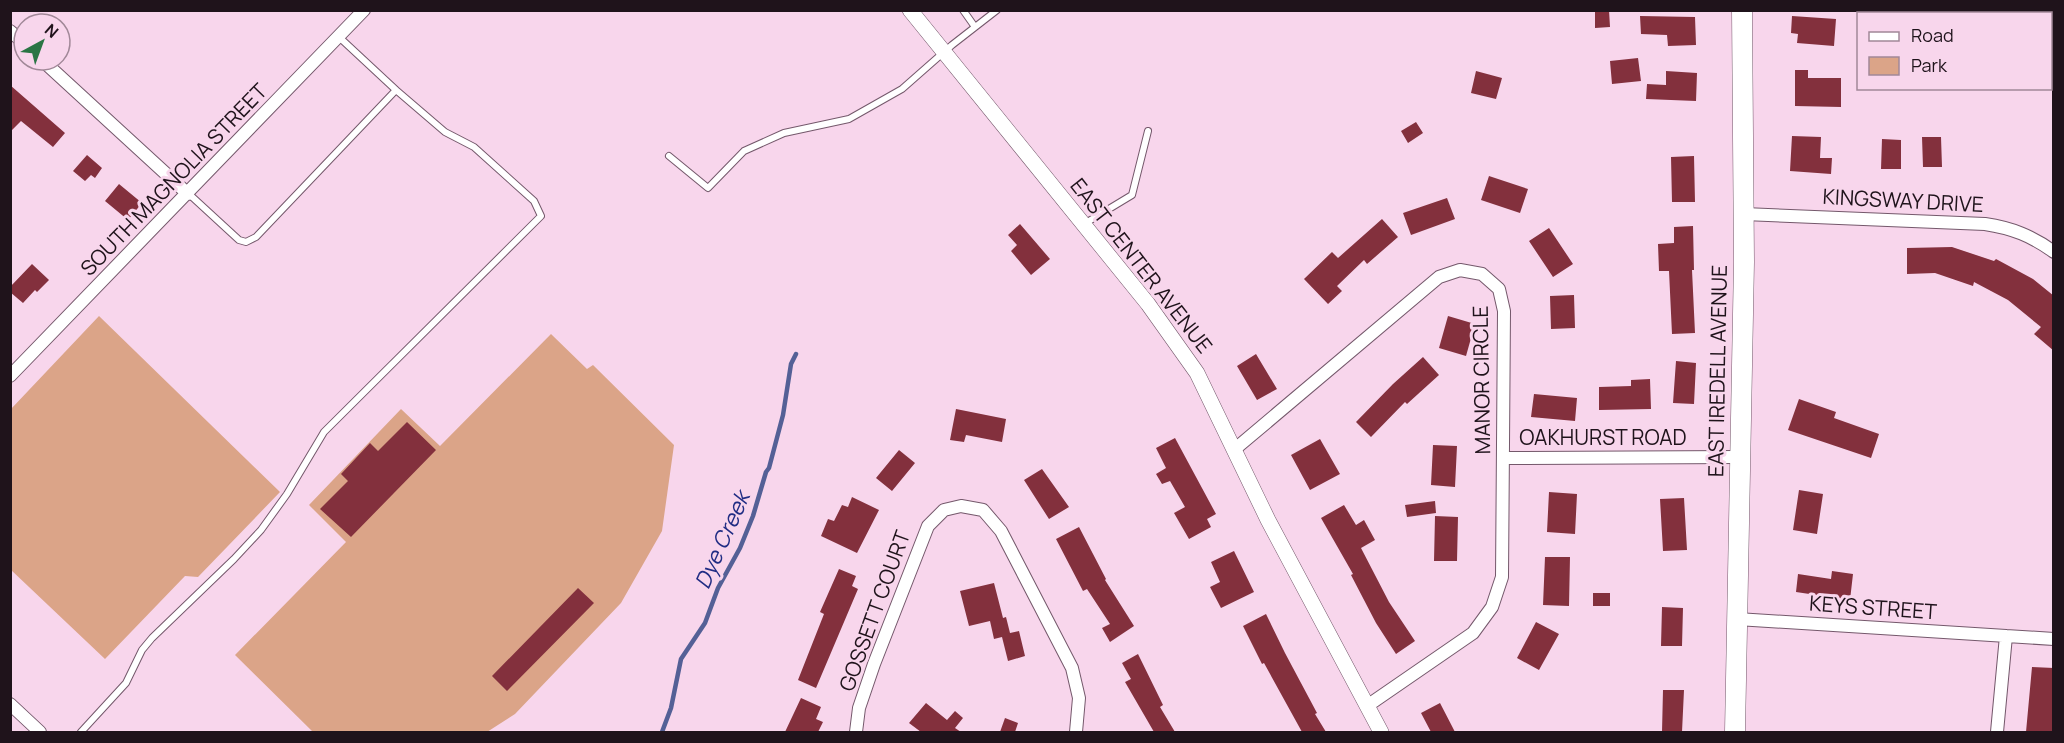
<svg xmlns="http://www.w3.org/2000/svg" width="2064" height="743" font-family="Manrope,sans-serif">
	<rect width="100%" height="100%" fill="#f8d6ec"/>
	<path fill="#dba488" d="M 99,316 L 280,492 L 198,577 L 185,576 L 105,659 L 10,569 L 11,409 Z
		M 551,334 L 587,369 L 593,365 L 674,445 L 662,531 L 621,603 L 515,714 L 487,732 L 313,732 L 235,655 L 346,542 L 309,505 L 401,409 L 440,446 Z"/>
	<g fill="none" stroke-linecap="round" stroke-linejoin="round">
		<path stroke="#546096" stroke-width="4.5" d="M 662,732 L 671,708 L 681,659 L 705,623 L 718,588 L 740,548 L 753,516 L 766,472 L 769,468 L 783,415 L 791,364 L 796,354"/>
	</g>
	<path fill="#83303d" d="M 1595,10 L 1609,10 L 1610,27 L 1595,28 Z
		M 1640,16 L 1695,17 L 1696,45 L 1668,46 L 1667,35 L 1641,34 Z
		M 1792,16 L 1836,19 L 1834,46 L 1797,43 L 1798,34 L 1791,33 Z
		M 1638,58 L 1641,81 L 1612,84 L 1610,61 Z
		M 1795,70 L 1808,70 L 1808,78 L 1841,78 L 1841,107 L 1795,106 Z
		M 1476,71 L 1502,78 L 1496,99 L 1471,93 Z
		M 1666,71 L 1697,73 L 1696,101 L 1646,99 L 1647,84 L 1666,85 Z
		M 10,85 L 65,133 L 53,147 L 21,121 L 10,132 Z
		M 1416,122 L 1423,133 L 1408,143 L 1401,131 Z
		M 1792,136 L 1821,137 L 1820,158 L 1832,158 L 1831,174 L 1790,171 Z
		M 1922,137 L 1941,137 L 1942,167 L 1923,167 Z
		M 1882,139 L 1901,140 L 1901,169 L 1881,169 Z
		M 87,155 L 102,168 L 95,178 L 91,175 L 85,181 L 73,171 Z
		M 1694,156 L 1695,202 L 1672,202 L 1671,157 Z
		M 1489,176 L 1528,189 L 1520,213 L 1481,200 Z
		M 119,184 L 142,203 L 128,220 L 105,201 Z
		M 1447,198 L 1455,219 L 1411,235 L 1403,213 Z
		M 1382,219 L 1398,237 L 1367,264 L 1364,260 L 1337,286 L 1342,291 L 1328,304 L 1304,279 L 1332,252 L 1338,258 Z
		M 1020,224 L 1050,259 L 1031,275 L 1011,251 L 1017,245 L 1008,235 Z
		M 1693,226 L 1694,270 L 1692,270 L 1695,333 L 1672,334 L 1669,271 L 1659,271 L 1658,244 L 1674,243 L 1674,227 Z
		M 1549,228 L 1573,264 L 1553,277 L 1529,241 Z
		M 1952,247 L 1994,261 L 1996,259 L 2033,279 L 2054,296 L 2054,351 L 2034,334 L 2041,327 L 2008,300 L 1974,282 L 1973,286 L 1935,273 L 1907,274 L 1907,248 Z
		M 32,264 L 49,280 L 37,292 L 35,290 L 23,303 L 10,292 L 10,287 Z
		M 1574,295 L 1575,328 L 1551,329 L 1550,296 Z
		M 1448,316 L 1475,324 L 1466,356 L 1439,348 Z
		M 1256,354 L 1277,389 L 1257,400 L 1237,366 Z
		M 1423,357 L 1439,375 L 1407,404 L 1405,402 L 1371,437 L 1356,422 L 1393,384 Z
		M 1676,361 L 1696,363 L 1694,404 L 1673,403 Z
		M 1650,379 L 1651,409 L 1599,410 L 1599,387 L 1631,386 L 1631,380 Z
		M 1534,394 L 1577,398 L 1575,421 L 1531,417 Z
		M 1799,399 L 1836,412 L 1834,418 L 1879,434 L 1871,458 L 1788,430 Z
		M 956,409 L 1006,419 L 1002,442 L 966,435 L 964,442 L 950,440 Z
		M 407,422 L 436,450 L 351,537 L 320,509 L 348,481 L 341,474 L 370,443 L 378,451 Z
		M 1175,438 L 1216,514 L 1207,519 L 1211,527 L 1189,539 L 1174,513 L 1185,507 L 1170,481 L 1162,484 L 1156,474 L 1166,468 L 1156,448 Z
		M 1320,439 L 1340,474 L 1310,490 L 1291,455 Z
		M 1433,445 L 1457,446 L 1455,487 L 1431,485 Z
		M 899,450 L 915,463 L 892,491 L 876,478 Z
		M 1042,469 L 1069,507 L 1049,519 L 1024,480 Z
		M 1799,490 L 1823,494 L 1817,534 L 1793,530 Z
		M 1549,492 L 1577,494 L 1575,534 L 1547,532 Z
		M 852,497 L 879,510 L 857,553 L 821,536 L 828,519 L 834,521 L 842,505 L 848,507 Z
		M 1684,498 L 1687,550 L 1663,551 L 1660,499 Z
		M 1435,501 L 1436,513 L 1407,517 L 1405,505 Z
		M 1344,505 L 1356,525 L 1364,520 L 1375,540 L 1361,548 L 1389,602 L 1415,641 L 1396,654 L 1376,623 L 1351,575 L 1353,574 L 1321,518 Z
		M 1435,516 L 1458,517 L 1457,561 L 1434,561 Z
		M 1079,527 L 1106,579 L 1105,580 L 1134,626 L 1110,642 L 1102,628 L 1110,624 L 1087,589 L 1083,591 L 1056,539 Z
		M 1234,551 L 1254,592 L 1221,608 L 1210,587 L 1220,582 L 1211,562 Z
		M 1545,557 L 1570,557 L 1569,606 L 1543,605 Z
		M 839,569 L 856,576 L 852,586 L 858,589 L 816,688 L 798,680 L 824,614 L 820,612 Z
		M 1832,571 L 1853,574 L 1850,600 L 1796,592 L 1798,574 L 1831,579 Z
		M 994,583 L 1003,618 L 1006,617 L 1010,633 L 1019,631 L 1025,656 L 1008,661 L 1002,637 L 994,639 L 990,621 L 969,626 L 960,591 Z
		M 578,588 L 594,603 L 507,691 L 492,676 Z
		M 1593,593 L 1610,593 L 1610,606 L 1593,606 Z
		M 1662,607 L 1683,608 L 1682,646 L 1661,646 Z
		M 1266,614 L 1285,653 L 1317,713 L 1315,714 L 1326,732 L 1302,732 L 1264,663 L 1262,664 L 1243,626 Z
		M 1536,622 L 1559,634 L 1539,670 L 1517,658 Z
		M 1138,654 L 1163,705 L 1160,707 L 1175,732 L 1154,732 L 1125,682 L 1131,679 L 1122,663 Z
		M 2032,667 L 2054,668 L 2054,732 L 2026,732 Z
		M 1663,690 L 1684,690 L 1682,732 L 1662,732 Z
		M 801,698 L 821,707 L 816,719 L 823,722 L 818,732 L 785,732 Z
		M 926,703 L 947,720 L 955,711 L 963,718 L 955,728 L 961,732 L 921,732 L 909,723 Z
		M 1440,703 L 1455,732 L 1431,732 L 1421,713 Z
		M 1005,718 L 1018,723 L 1015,732 L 1000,732 Z"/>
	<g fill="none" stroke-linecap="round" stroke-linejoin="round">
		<defs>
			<path id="service" d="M 963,10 L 975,27
				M 669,156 L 708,188 L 744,151 L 784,133 L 849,119 L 902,89 L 952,45 L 997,10
				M 189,194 L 239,240 L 246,242 L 256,237 L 396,90 L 339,37
				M 1084,224 L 1132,195 L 1148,131
				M 81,732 L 126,683 L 142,650 L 152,638 L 234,559 L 261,530 L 287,494 L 324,432 L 541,216 L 534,201 L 474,147 L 445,132 L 396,90"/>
			<path id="minor" d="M 10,31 L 24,43
				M 42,60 L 188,194
				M 1744,214 L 1985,224 C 2012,228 2032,236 2054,252
				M 10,376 L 364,10
				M 1235,449 L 1439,277 L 1460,270 L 1482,274 L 1499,289 L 1504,311 L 1502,577 L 1492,607 L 1473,633 L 1367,706
				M 1503,458 L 1740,457
				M 1737,619 L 2054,639
				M 10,704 L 40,732
				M 856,732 L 859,708 L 874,664 L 928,526 L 944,510 L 961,506 L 983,510 L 1001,531 L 1072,668 L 1079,698 L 1076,732
				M 1997,732 L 2006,636"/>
			<path id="tertiary" d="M 910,10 L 1148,304 L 1197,373 L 1268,520 L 1381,732"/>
			<path id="primary" d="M 1735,732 L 1744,262 L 1742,10"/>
		</defs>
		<use href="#service" stroke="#74586b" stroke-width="8"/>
		<use href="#minor" stroke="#74586b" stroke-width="14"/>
		<use href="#tertiary" stroke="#74586b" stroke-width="16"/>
		<use href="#primary" stroke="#74586b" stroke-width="21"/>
		<use href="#service" stroke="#fff" stroke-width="6"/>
		<use href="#minor" stroke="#fff" stroke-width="12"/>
		<use href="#tertiary" stroke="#fff" stroke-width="15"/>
		<use href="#primary" stroke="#fff" stroke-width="20"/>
	</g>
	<g text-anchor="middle" stroke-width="6" stroke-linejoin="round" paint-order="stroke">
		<g font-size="21" fill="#1f131b" stroke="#f8d6ec">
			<text transform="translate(174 180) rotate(-46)" y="7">SOUTH MAGNOLIA STREET</text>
			<text transform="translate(1903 201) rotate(3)" y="7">KINGSWAY DRIVE</text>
			<text transform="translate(1141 266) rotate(52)" y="7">EAST CENTER AVENUE</text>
			<text transform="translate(1718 371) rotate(-89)" y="7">EAST IREDELL AVENUE</text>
			<text transform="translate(1482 380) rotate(-91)" y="7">MANOR CIRCLE</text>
			<text x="1603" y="445">OAKHURST ROAD</text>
			<text transform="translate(1873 608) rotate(4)" y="7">KEYS STREET</text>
			<text transform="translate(875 611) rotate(-70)" y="7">GOSSETT COURT</text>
		</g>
		<g font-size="22" font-style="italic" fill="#212d84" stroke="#f8d6ec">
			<text transform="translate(722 540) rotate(-66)" y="8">Dye Creek</text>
		</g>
	</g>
	<rect width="2064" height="743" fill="none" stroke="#1f131b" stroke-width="24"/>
	<rect x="1857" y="12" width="195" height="78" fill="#f8d6ec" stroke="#a18898" stroke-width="1.5"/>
	<rect x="1869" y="32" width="30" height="9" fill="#ffffff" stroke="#a18898" stroke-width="1.5"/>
	<text x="1911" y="42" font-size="18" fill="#1f131b">Road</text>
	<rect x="1869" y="57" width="30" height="18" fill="#dba488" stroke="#a18898" stroke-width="1.5"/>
	<text x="1911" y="72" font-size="18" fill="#1f131b">Park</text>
	<g transform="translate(42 42) rotate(41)"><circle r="28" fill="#f8d6ec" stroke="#a18898" stroke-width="1.5"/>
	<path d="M0-4.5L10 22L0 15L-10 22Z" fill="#2a7544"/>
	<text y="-9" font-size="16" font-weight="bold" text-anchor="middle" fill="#1f131b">N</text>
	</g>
</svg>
